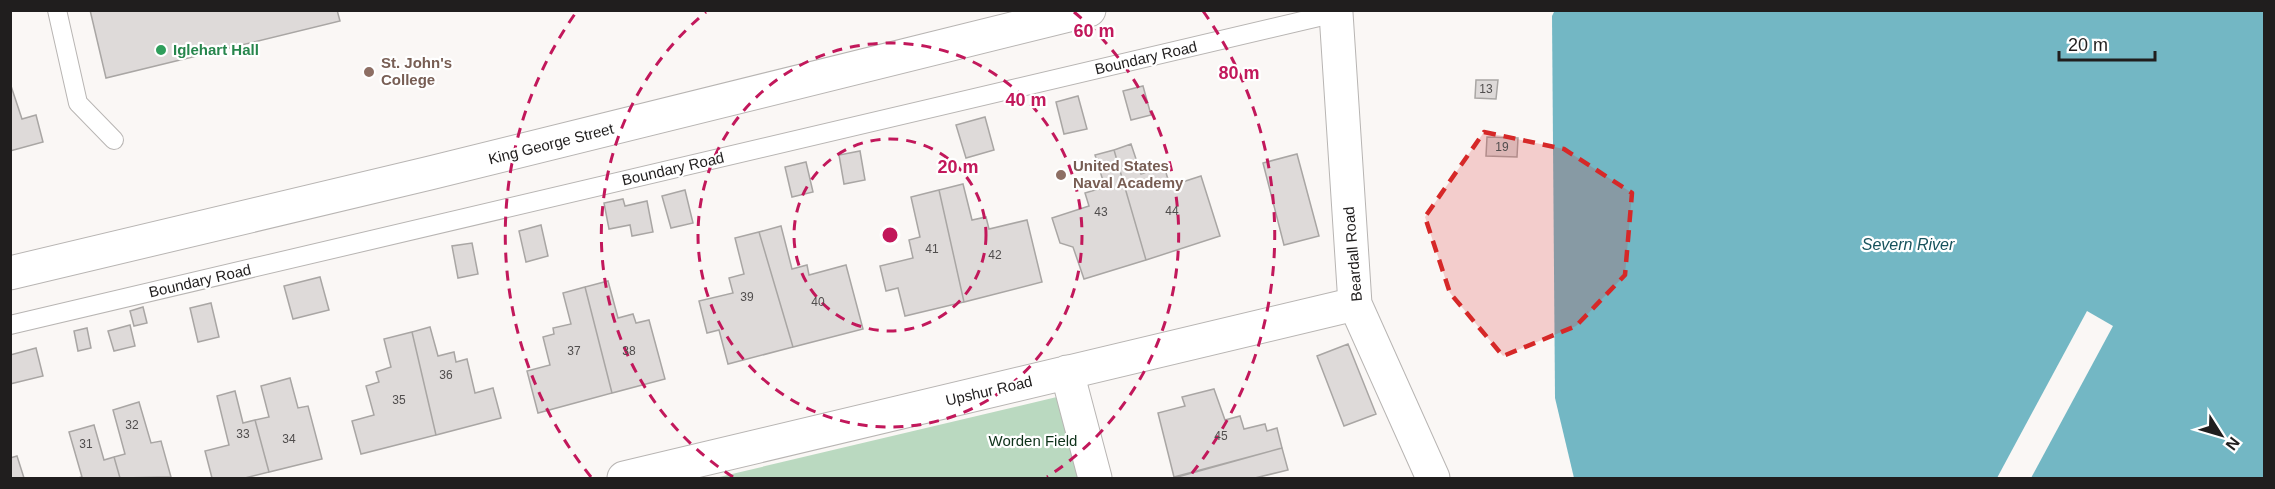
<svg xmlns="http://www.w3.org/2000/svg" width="2275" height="489" font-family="Helvetica,sans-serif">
	<rect width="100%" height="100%" fill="#faf7f5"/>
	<path fill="#bad9c0" d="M 1061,396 L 1081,478 L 715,478 Z"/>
	<path fill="#73b7c4" d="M 1555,10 L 2264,11 L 2264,478 L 1574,478 L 1555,398 L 1552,16 Z"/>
	<path fill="#faf7f5" d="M 2087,311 L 2113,326 L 2031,478 L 1997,478 Z"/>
	<path fill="#dedad9" stroke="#a9a6a4" stroke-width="1.5" d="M 90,10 L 337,10 L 340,21 L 106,78 Z
		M 1476,80 L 1498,80 L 1496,99 L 1475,98 Z
		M 10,83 L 22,119 L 36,115 L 43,142 L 10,151 Z
		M 1143,86 L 1151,115 L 1131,120 L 1123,91 Z
		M 1078,96 L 1087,129 L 1064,134 L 1056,102 Z
		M 985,117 L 994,150 L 966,158 L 956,125 Z
		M 1487,137 L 1518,138 L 1517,157 L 1486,156 Z
		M 1131,144 L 1141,174 L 1164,166 L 1170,186 L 1201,176 L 1220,236 L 1146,260 L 1114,150 Z
		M 1114,150 L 1146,260 L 1084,279 L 1073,247 L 1060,243 L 1052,218 L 1089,206 L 1085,193 L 1105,187 L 1095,155 Z
		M 860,151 L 865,180 L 844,184 L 839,155 Z
		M 1297,154 L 1319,236 L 1284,245 L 1263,163 Z
		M 806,162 L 813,192 L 792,197 L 785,167 Z
		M 963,184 L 972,220 L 986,217 L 989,229 L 1027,220 L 1042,282 L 964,302 L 939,190 Z
		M 685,190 L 693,223 L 671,228 L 662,196 Z
		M 939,190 L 964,302 L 905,316 L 898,288 L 886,291 L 880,266 L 913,258 L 909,240 L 920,237 L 911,197 Z
		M 623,199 L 625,206 L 647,201 L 653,232 L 632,236 L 630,225 L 609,229 L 604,203 Z
		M 541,225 L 548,256 L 526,262 L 519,231 Z
		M 781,226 L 792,269 L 807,265 L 809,275 L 846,265 L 863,329 L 793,347 L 759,232 Z
		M 759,232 L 793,347 L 728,364 L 719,330 L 707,333 L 699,301 L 733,293 L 729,278 L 744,274 L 735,238 Z
		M 472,243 L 478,274 L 458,278 L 452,246 Z
		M 320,277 L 329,310 L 293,319 L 284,286 Z
		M 608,281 L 618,318 L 633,314 L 636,323 L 649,320 L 665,379 L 612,393 L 585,287 Z
		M 585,287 L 612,393 L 538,413 L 527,371 L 550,365 L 543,337 L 554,334 L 553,328 L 571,324 L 563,293 Z
		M 211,303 L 219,337 L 198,342 L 190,308 Z
		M 143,307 L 147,323 L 134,326 L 130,311 Z
		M 130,325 L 135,346 L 114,351 L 108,331 Z
		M 430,327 L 438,356 L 454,352 L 456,362 L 467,359 L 475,393 L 493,388 L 501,418 L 436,435 L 412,332 Z
		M 87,328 L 91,348 L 78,351 L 74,331 Z
		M 412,332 L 436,435 L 361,454 L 352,421 L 374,415 L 366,386 L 379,382 L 376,372 L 391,367 L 384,339 Z
		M 1348,344 L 1376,414 L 1344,426 L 1317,356 Z
		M 36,348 L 43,376 L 10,384 L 10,355 Z
		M 290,378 L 298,408 L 308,406 L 322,459 L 269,472 L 255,420 L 269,417 L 261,386 Z
		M 1214,389 L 1225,420 L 1240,416 L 1244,429 L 1265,424 L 1267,431 L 1277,428 L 1282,448 L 1174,477 L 1158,413 L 1185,406 L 1182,397 Z
		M 235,391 L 243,423 L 255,420 L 269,472 L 245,478 L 212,478 L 205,451 L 229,445 L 217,396 Z
		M 139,402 L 151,443 L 161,441 L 171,477 L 120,478 L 114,457 L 125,454 L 113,410 Z
		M 94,425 L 104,460 L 114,457 L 120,478 L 78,478 L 82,477 L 69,432 Z
		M 1282,448 L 1288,470 L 1255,478 L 1174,478 Z
		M 17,456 L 24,478 L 10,478 L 10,458 Z"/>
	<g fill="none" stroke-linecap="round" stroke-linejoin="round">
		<defs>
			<path id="service" d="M 57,10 L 78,103 L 114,140
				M 10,325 L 1336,13"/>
			<path id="minor" d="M 1336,13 L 1355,304 L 1433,478
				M 1067,372 L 1095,478
				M 624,478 L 1355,304"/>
			<path id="secondary" d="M 10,273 L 430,173 L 1089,10"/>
		</defs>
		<use href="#service" stroke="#b8b5b3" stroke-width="20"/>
		<use href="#minor" stroke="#b8b5b3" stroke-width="35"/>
		<use href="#secondary" stroke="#b8b5b3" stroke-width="35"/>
		<use href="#service" stroke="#fff" stroke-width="18"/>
		<use href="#minor" stroke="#fff" stroke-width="33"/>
		<use href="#secondary" stroke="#fff" stroke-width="33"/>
	</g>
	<path fill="#d62828" fill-opacity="0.2" stroke="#d62828" stroke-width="4.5" stroke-dasharray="12 8" stroke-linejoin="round" d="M 1484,132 L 1564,149 L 1632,193 L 1625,275 L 1576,326 L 1503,356 L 1450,293 L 1425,217 Z"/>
	<g fill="none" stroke="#c2185b" stroke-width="3" stroke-dasharray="10 8">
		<circle cx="890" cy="235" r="96"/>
		<circle cx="890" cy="235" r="192"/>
		<path d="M733 477A289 289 0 0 1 706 12M1074 12A289 289 0 0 1 1047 477"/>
		<path d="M591 477A385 385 0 0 1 577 11M1203 11A385 385 0 0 1 1189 477"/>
	</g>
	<circle fill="#2e9e5b" stroke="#fff" stroke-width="2" cx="161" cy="50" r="6"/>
	<g fill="#8d6e63" stroke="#fff" stroke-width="2">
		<circle cx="369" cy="72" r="6"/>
		<circle cx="1061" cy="175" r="6"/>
	</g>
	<g text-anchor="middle" stroke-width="4.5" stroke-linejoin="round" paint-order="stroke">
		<g font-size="12" fill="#504d4d">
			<text x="1486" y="93">13</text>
			<text x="1502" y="151">19</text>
			<text x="1172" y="215">44</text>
			<text x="1101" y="216">43</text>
			<text x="932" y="253">41</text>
			<text x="995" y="259">42</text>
			<text x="747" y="301">39</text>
			<text x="818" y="306">40</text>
			<text x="574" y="355">37</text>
			<text x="629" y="355">38</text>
			<text x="446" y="379">36</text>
			<text x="399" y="404">35</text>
			<text x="132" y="429">32</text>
			<text x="243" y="438">33</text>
			<text x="1221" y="440">45</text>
			<text x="289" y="443">34</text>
			<text x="86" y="448">31</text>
		</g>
		<g font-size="15" font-weight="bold" fill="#27864d" stroke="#fff" text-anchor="start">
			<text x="173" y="55">Iglehart Hall</text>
		</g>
		<g font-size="15" fill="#201e1e" stroke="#fff">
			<text transform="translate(1146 58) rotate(-13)" y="5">Boundary Road</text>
			<text transform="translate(551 144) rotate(-14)" y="5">King George Street</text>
			<text transform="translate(673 169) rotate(-13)" y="5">Boundary Road</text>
			<text transform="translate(1353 254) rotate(-95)" y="5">Beardall Road</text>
			<text transform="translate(200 281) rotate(-13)" y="5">Boundary Road</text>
			<text transform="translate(989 391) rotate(-13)" y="5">Upshur Road</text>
		</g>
		<g font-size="15" font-weight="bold" fill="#785e54" stroke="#fff" text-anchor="start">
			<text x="381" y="68">St. John's<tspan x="381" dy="17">College</tspan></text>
			<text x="1073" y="171">United States<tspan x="1073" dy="17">Naval Academy</tspan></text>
		</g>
		<g font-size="15" fill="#0e321a" stroke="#fff">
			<text x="1033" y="446">Worden Field</text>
		</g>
		<g font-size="16" font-style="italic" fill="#17525c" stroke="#fff">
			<text x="1908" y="250">Severn River</text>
		</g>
	</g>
	<circle cx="890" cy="235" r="9" fill="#c2185b" stroke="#fff" stroke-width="3"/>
	<g font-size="18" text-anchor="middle" font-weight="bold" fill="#c2185b" stroke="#fff" stroke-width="4.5" stroke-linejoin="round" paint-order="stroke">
		<text x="1094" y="37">60 m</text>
		<text x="1239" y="79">80 m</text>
		<text x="1026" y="106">40 m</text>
		<text x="958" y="173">20 m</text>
	</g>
	<rect width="2275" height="489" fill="none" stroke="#201e1e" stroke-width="24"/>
	<g transform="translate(2221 435) rotate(127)" stroke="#ffffff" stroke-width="4.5" paint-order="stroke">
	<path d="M0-4.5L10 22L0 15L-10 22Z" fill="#201e1e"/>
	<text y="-9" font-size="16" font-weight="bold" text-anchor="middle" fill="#201e1e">N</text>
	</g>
	<path d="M2059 51v9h96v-9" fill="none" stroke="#201e1e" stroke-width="3"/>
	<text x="2068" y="51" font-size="18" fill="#201e1e" stroke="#ffffff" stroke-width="4.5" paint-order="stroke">20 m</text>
</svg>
